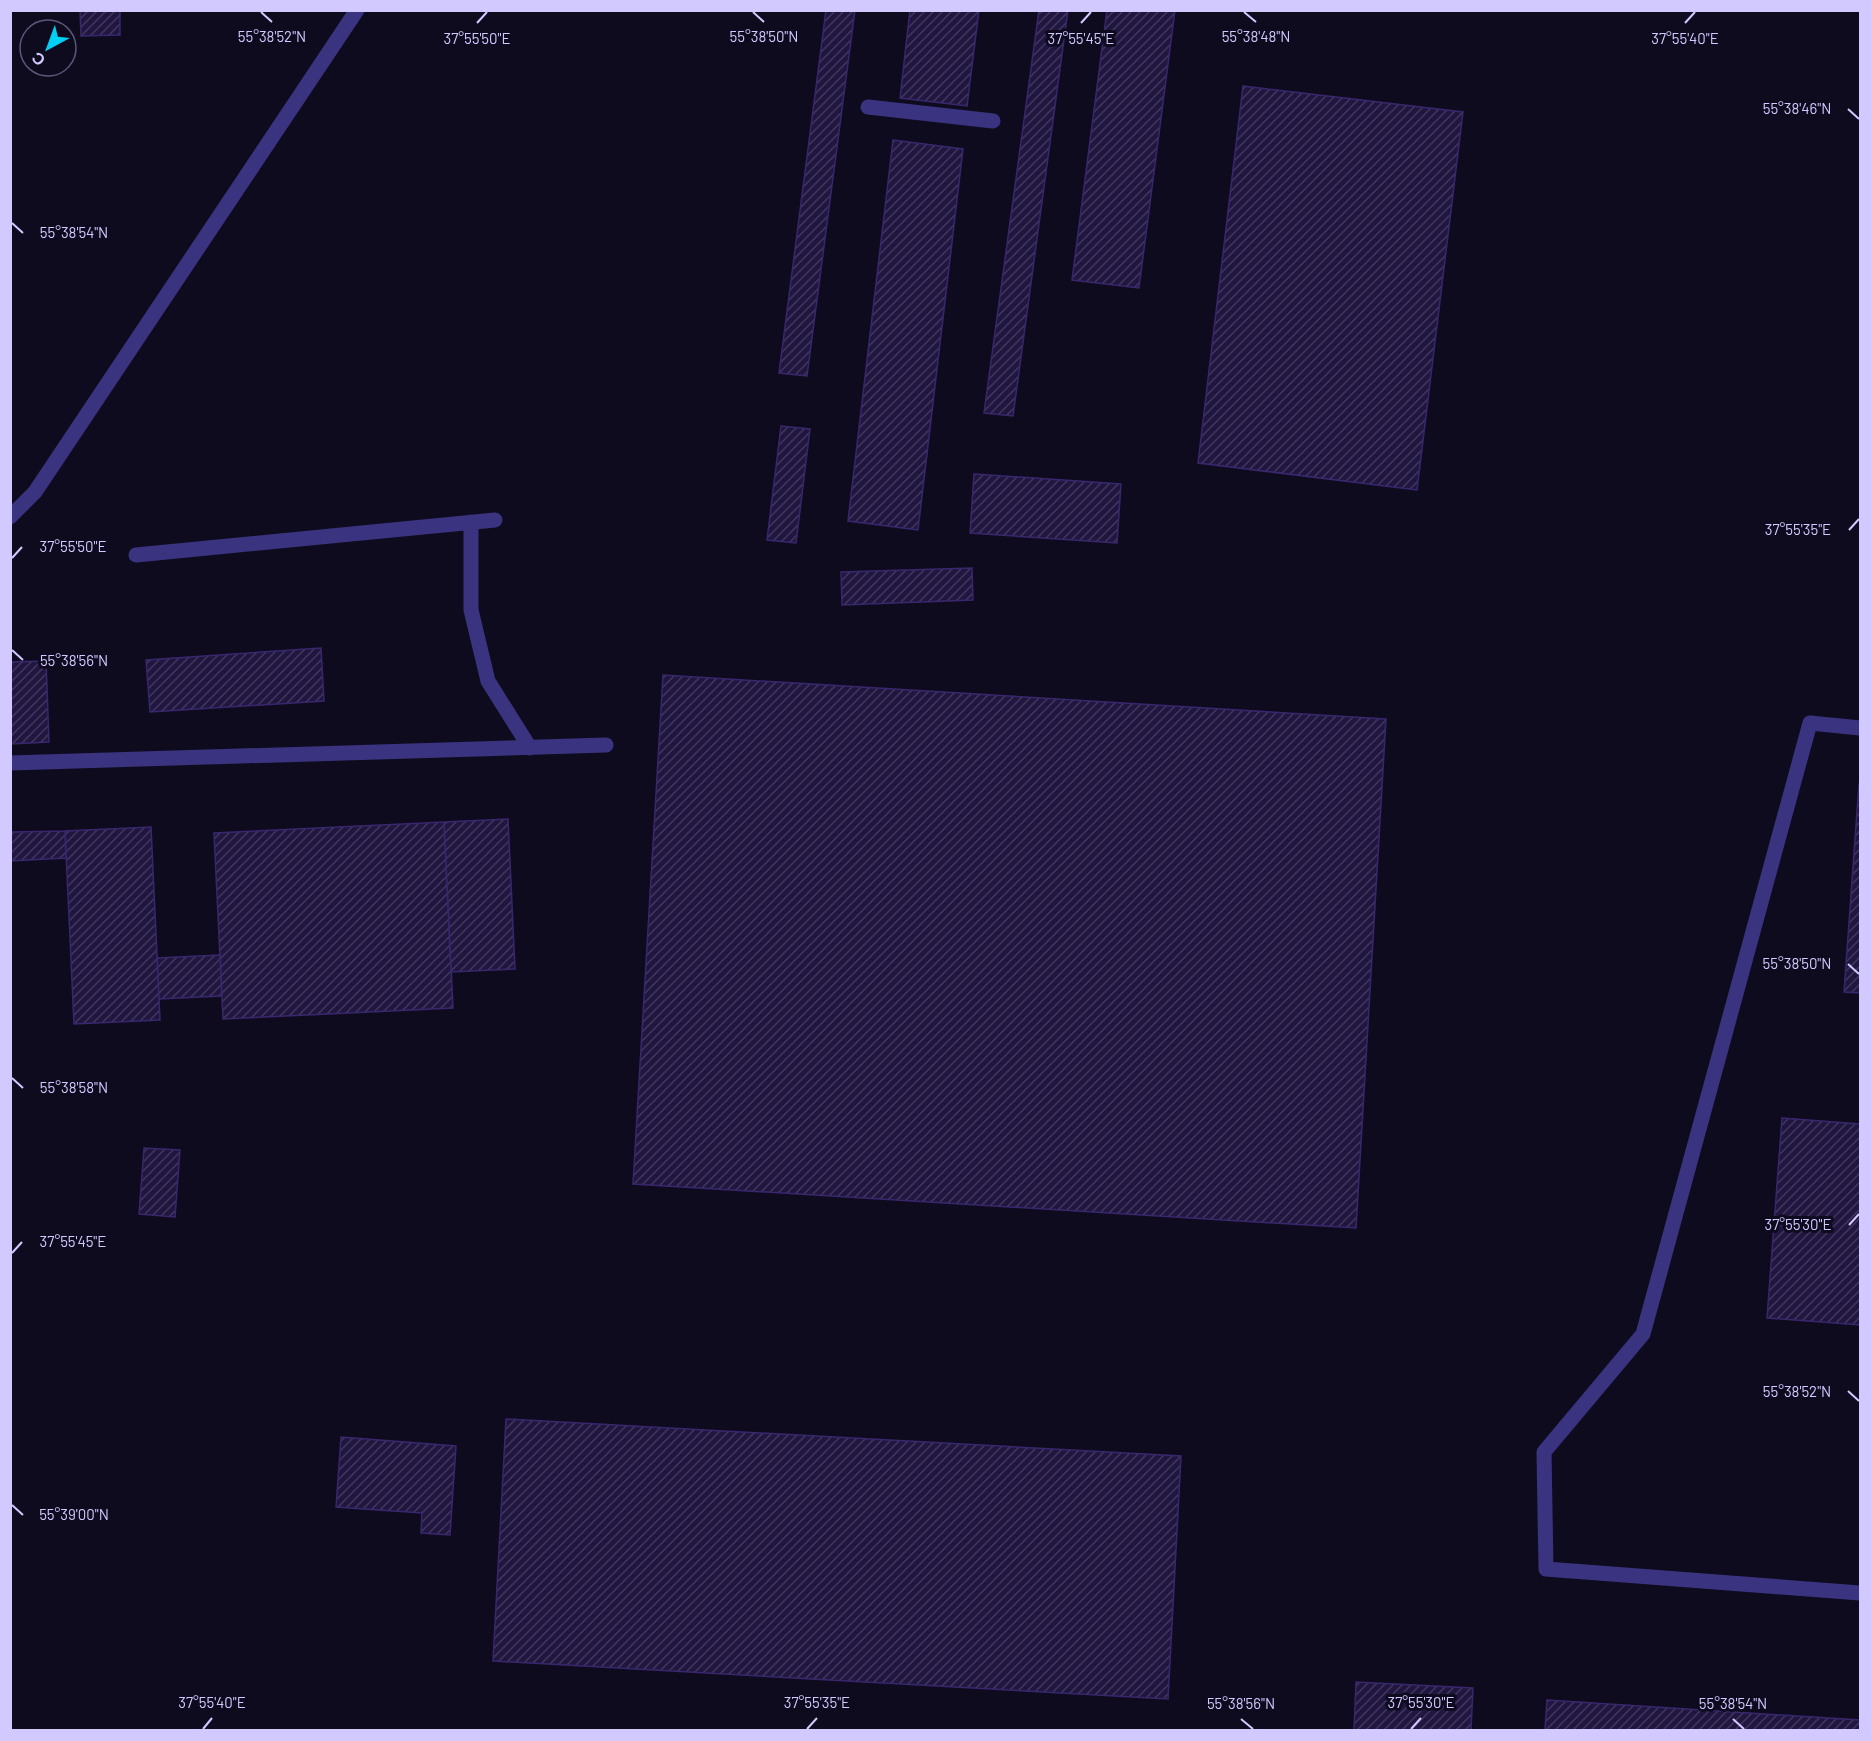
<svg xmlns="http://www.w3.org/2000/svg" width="1871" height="1741" font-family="Barlow,sans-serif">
	<defs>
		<pattern id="building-hatch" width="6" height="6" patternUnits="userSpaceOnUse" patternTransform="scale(1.5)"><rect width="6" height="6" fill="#211640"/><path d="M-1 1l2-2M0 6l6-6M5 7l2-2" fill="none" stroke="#40375d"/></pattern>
	</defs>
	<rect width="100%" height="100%" fill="#0f0b1f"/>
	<path fill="url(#building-hatch)" stroke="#39276d" stroke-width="1.5" d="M 80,10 L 120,10 L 120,35 L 81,36 Z
		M 826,10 L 855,10 L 807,376 L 779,373 Z
		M 910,10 L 979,10 L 967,106 L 900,98 Z
		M 1039,10 L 1068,10 L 1013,416 L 984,413 Z
		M 1107,10 L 1175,10 L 1139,288 L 1072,280 Z
		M 1243,86 L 1463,112 L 1417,490 L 1198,463 Z
		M 893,140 L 963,149 L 918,530 L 848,521 Z
		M 781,426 L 810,429 L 796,543 L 767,540 Z
		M 974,474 L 1121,484 L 1117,543 L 970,533 Z
		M 972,568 L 973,600 L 842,605 L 841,572 Z
		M 321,648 L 324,701 L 150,712 L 146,660 Z
		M 46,661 L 49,742 L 10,744 L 10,662 Z
		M 663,675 L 1386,719 L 1356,1228 L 633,1184 Z
		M 1859,784 L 1860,784 L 1860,993 L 1844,992 Z
		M 508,819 L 515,969 L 451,972 L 444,822 Z
		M 444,822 L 453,1008 L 223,1019 L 214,833 Z
		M 151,827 L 160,1020 L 74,1024 L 65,831 Z
		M 65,831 L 66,858 L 10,861 L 10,832 Z
		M 220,955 L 222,996 L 159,999 L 157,958 Z
		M 1782,1118 L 1860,1124 L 1860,1325 L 1767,1318 Z
		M 144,1148 L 180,1150 L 175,1217 L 139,1214 Z
		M 506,1419 L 1181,1456 L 1168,1699 L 493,1661 Z
		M 341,1437 L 456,1446 L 450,1535 L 421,1533 L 422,1513 L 336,1507 Z
		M 1356,1682 L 1473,1688 L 1471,1730 L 1354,1730 Z
		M 1547,1700 L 1860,1720 L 1860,1730 L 1545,1730 Z"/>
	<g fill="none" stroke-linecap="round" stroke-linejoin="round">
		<path stroke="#3a3480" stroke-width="15" d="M 868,107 L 993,121
			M 471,522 L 471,610 L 488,681 L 530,748
			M 136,555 L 495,520
			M 1860,728 L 1810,723 L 1643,1334 L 1544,1452 L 1546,1569 L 1860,1593
			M 10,763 L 606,745"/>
		<path stroke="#3a3480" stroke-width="15" d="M 10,517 L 35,492 L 357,10"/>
	</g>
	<path fill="none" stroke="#d1c9ff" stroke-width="2" d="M 261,12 L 272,22M 753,12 L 764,22M 1244,12 L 1256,22M 477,23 L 487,12M 1081,23 L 1091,12M 1685,23 L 1695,12M 1848,109 L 1859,119M 12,223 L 23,233M 1849,530 L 1859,519M 12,558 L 22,547M 12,650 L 23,660M 1848,964 L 1859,974M 12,1078 L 23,1088M 1849,1225 L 1859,1214M 12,1253 L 22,1242M 1848,1391 L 1859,1401M 12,1505 L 23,1515M 1241,1719 L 1253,1729M 1733,1719 L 1744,1729M 203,1729 L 212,1718M 807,1729 L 817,1718M 1411,1729 L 1421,1718"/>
	<g font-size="15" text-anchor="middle" fill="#d1c9ff" stroke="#0f0b1f" stroke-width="6" stroke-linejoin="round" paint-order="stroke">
		<text x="272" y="42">55°38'52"N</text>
		<text x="764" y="42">55°38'50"N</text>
		<text x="1256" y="42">55°38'48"N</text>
		<text x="1081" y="44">37°55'45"E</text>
		<text x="477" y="44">37°55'50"E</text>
		<text x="1685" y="44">37°55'40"E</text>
		<text x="1797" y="114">55°38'46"N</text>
		<text x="74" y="238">55°38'54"N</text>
		<text x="1798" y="535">37°55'35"E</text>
		<text x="73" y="552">37°55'50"E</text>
		<text x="74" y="666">55°38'56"N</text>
		<text x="1797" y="969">55°38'50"N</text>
		<text x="74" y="1093">55°38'58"N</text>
		<text x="1798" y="1230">37°55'30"E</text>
		<text x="73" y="1247">37°55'45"E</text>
		<text x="1797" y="1397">55°38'52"N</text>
		<text x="74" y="1520">55°39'00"N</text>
		<text x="212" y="1708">37°55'40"E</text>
		<text x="817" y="1708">37°55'35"E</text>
		<text x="1421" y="1708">37°55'30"E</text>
		<text x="1241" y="1709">55°38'56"N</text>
		<text x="1733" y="1709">55°38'54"N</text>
	</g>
	<rect width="1871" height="1741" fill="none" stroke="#d1c9ff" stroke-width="24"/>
	<g transform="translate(48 48) rotate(221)"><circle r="28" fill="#0f0b1f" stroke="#5d5779" stroke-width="1.5"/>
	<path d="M0-4.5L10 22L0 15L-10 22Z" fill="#00d0f4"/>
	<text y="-9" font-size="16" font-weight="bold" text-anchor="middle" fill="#d1c9ff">С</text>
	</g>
</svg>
